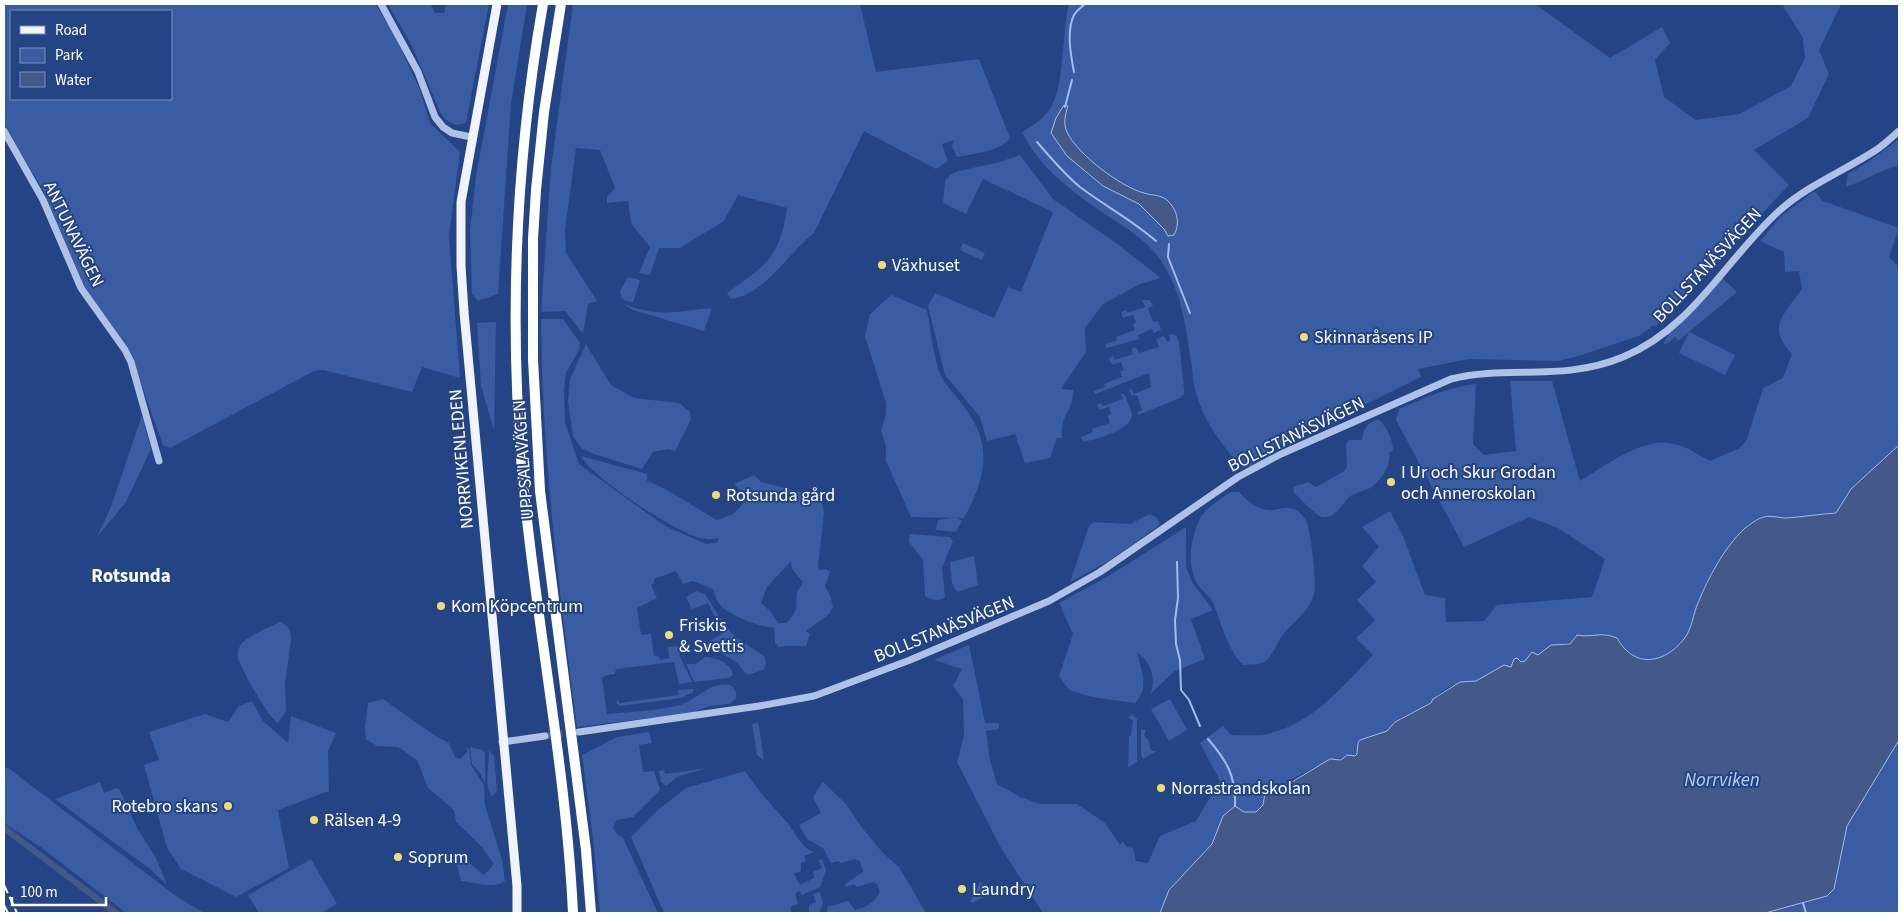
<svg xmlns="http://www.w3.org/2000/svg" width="1903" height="917" font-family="'Source Sans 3',sans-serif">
	<rect width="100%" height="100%" fill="#244485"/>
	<path fill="#395ca2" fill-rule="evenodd" d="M 4,4 L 375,4 L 392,30 L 420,90 L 430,123 L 460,152 L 449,236 L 460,378 L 422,367 L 412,392 L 323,370 L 314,371 L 170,448 L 163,445 L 130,353 L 84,286 L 42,188 L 10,137 L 4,121 ZM 11,11 L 171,11 L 171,99 L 11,99 Z
		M 388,4 L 430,4 L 435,13 L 444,13 L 446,4 L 489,4 L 466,123 L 456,125 L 446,120 L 440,112 L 412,46 Z
		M 508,4 L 527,4 L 511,104 L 498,294 L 478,301 L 472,294 L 470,230 L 476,176 Z
		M 573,4 L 860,4 L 876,72 L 979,59 L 1010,138 C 999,152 973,154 957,157 L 952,146 L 954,140 L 942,144 L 948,161 L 936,169 L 864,131 L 814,233 C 788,253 767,293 731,299 L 727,293 C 765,266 780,258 787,208 L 738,195 L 724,221 L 680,248 L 659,248 L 650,275 L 639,273 L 650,247 L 631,223 L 628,201 L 607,203 L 607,197 L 615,188 L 600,150 L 576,148 L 565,230 L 566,253 L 597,301 L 588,304 L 583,334 L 565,311 L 541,312 L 551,168 Z
		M 1069,4 L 1535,4 L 1610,58 L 1662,27 L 1670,43 L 1655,60 L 1664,97 L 1696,120 L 1739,114 L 1791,86 L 1805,58 L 1803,38 L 1782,4 L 1841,4 L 1819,50 L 1829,74 L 1808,118 L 1754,150 L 1789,185 L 1656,326 L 1654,325 L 1639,336 L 1582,355 L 1559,361 L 1469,359 L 1418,369 L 1421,377 L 1272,450 C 1263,458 1254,469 1241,467 C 1221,444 1204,421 1196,393 C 1193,384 1193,375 1192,367 C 1186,329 1183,295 1162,262 C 1148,242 1131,231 1111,218 C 1077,195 1040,170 1022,132 C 1031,127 1040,121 1047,113 C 1066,91 1061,34 1069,4 Z
		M 1899,139 L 1898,166 C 1879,170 1865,181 1846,187 L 1848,174 L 1871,160 Z
		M 1020,155 L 1053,199 L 1116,243 L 1161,278 L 1140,284 L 1103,304 L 1085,328 L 1086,352 L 1061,389 L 1073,390 C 1074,412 1060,412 1062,438 L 1057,438 L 1050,458 L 1025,463 L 1015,434 L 987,441 L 980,417 L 945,375 L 928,306 L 935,293 L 994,318 L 1008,287 L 1021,292 L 1053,212 L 983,179 L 966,214 L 943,203 L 945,181 L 950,175 L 958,171 L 996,163 Z
		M 1814,191 L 1823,201 L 1899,228 L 1889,257 L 1899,267 L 1899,445 L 1851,489 L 1836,513 C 1819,514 1803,517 1786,518 C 1780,518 1770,515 1764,517 C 1758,518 1749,525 1745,529 C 1724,548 1708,578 1698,603 C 1693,614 1692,629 1684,639 C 1664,664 1634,669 1617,638 C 1603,633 1604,635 1590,637 C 1584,638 1580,635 1574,637 L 1573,642 L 1551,646 L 1538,655 L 1532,652 L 1525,661 L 1521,662 L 1517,658 L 1511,667 C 1493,666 1490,676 1475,681 C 1470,683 1464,681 1460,683 C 1451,685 1434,695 1431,703 L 1395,721 L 1387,731 L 1357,745 L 1359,749 L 1355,756 C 1346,759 1335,757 1328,761 C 1306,770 1287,784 1265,793 L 1263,805 L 1256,812 L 1244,812 L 1235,806 L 1223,817 L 1212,844 L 1169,890 L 1160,913 L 1043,913 L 1001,848 L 957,762 L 964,735 L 963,699 L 953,686 L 962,669 L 934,660 L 969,645 L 985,723 L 999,723 L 999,729 L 986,731 L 990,760 L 997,784 L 1020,797 L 1040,804 L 1077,804 L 1105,823 L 1120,845 L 1122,841 L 1127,847 L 1133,848 L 1136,861 L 1148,863 L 1160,836 L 1196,821 L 1220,781 L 1200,743 L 1223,726 L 1231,735 C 1241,735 1252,736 1262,735 C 1311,726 1340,689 1373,655 L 1356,638 L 1375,620 L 1357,600 L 1376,582 L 1362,566 L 1379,547 L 1362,527 L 1390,511 L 1403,536 L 1425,595 L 1445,598 L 1446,622 L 1484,621 L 1497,605 L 1592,597 L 1605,559 L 1558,528 L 1529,517 L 1464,547 L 1396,420 L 1399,409 C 1424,398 1448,387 1476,384 L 1473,444 L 1484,455 L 1516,451 L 1510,381 L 1552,381 L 1580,481 C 1604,466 1646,435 1675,444 C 1687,447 1699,455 1710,461 L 1740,448 L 1747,439 L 1763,388 L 1783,378 L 1792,354 C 1766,326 1784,315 1802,289 L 1799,271 L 1785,272 L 1784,252 L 1760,241 L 1781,216 Z
		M 963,243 L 985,253 L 982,260 L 960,250 Z
		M 628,277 L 640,280 L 633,303 L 622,299 L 620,291 Z
		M 1721,277 L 1737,292 L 1689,332 L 1735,355 L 1725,375 L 1679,353 L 1689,332 L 1678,341 L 1675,337 L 1665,345 L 1664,342 L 1671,330 Z
		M 891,295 L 927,310 C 931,331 933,354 940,374 C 945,386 958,397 965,408 C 994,446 985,479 964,518 L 911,517 L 886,461 L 886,447 L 881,430 L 886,414 L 886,403 L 865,336 L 870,314 Z
		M 1142,300 L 1150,300 L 1153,306 L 1148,308 L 1153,322 L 1158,321 L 1161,330 L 1154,333 L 1152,329 L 1138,335 L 1139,339 L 1107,348 L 1105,344 L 1117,340 L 1116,337 L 1135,330 L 1133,324 L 1136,322 L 1133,315 L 1123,318 L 1121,312 L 1126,310 L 1127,313 L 1145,307 Z
		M 624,304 C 659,318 677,311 712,308 L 704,331 L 633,310 Z
		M 541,319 L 563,319 L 580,343 L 579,350 L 566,373 L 564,390 L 565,422 L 579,464 L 665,526 L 706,544 L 718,542 L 718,538 C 714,539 710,540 706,539 C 682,538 591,477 581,456 L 647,474 L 647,481 C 671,490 694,507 717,520 L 733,514 L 749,498 L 734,484 L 754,475 L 761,482 L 821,497 L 824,513 L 818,567 L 820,570 L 826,569 L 830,572 L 825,586 L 830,595 L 833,607 L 829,614 L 806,631 L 810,634 L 806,646 C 796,647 789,645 779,647 L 775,643 L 774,627 C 763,629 730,615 722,607 C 717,602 715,596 713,589 L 693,581 L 683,584 L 676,571 L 654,579 L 654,583 L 651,585 L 657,598 L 637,608 L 641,635 L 651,634 L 654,656 L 659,657 L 660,660 L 669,658 L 668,647 L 678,646 C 679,660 687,669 692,682 L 679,684 L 674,662 L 616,669 L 615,674 L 607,675 L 602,678 L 607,714 C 630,712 657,711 680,705 C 698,700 712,679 732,686 L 736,692 L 736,698 L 730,704 L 710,706 L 691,713 L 577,727 C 559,591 542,456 541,319 ZM 791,561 L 792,569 L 803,582 L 797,592 C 795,607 800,610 786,623 L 778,623 L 770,611 L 761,603 L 767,587 Z
		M 496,322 L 494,430 L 481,386 L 477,323 Z
		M 1171,334 L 1177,336 L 1179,343 L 1184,389 L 1184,394 L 1180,398 L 1138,415 L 1138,412 L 1142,410 L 1137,395 L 1132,396 L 1129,390 L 1131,388 L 1134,394 L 1151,387 L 1149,373 L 1095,394 L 1094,391 L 1105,387 L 1104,384 L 1122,377 L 1120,371 L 1124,370 L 1121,362 L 1112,365 L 1109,358 L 1113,356 L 1115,360 L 1133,354 L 1131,349 L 1136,347 L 1139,353 L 1159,347 L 1156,339 L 1164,336 L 1167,342 L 1170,340 L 1169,335 Z
		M 586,344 L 611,385 L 634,398 L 679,403 L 690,412 L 691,420 L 675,451 L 668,449 L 653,452 L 642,469 L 594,454 L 581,448 L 573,436 L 568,402 L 570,379 Z
		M 1121,393 L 1125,395 L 1132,414 C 1132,430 1097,439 1083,442 L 1081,437 L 1093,432 L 1092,429 L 1110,423 L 1108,416 L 1111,414 L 1109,407 L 1099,410 L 1097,405 L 1101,403 L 1103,406 L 1123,399 Z
		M 142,415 L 151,449 L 126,502 L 97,537 L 111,507 Z
		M 1378,419 C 1386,425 1393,440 1393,450 L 1389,453 C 1392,466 1381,480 1370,488 C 1364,491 1358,492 1352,495 C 1342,501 1338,519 1322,517 C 1316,516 1300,498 1293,492 L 1294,487 L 1308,482 L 1316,487 L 1343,472 L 1347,467 L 1346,444 L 1349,440 L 1362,440 C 1362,430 1368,422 1378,419 Z
		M 1231,492 L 1239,492 C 1247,501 1255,508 1267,510 C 1280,512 1291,499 1305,519 C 1311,527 1317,584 1314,594 C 1309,613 1293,621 1282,636 C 1276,644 1272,659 1262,663 C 1257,665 1249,664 1243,665 C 1227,649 1222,624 1213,603 C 1210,595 1201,591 1197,583 C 1186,564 1191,539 1199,520 C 1205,508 1221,499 1231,492 Z
		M 1150,514 L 1156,517 L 1160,524 L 1157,527 L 1109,561 L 1070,582 L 1089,526 L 1094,522 L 1130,524 Z
		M 950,518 L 958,518 L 962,521 L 956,532 L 936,530 L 938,520 Z
		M 1186,527 L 1186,567 L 1192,582 L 1213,610 L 1191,619 L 1205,659 L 1175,671 L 1150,694 C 1157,678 1150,661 1137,652 C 1141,671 1150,687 1135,703 L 1092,697 L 1069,690 L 1059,676 L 1073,634 L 1059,603 L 1112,574 Z
		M 910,534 L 950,537 L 953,541 L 942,568 L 945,597 C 938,602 932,600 925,596 L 923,560 L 909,542 Z
		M 974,556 L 978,585 L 957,592 L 952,583 L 950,562 Z
		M 696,591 L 705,594 L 720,618 L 734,636 L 765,657 L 766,665 L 763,670 L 747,675 L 736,662 L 705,644 L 723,633 L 708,603 L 692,609 L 686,597 Z
		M 280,622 L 286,625 L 290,630 L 291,640 L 285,684 L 286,711 L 278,723 C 268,718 244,673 239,661 C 237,657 238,649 240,646 C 244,637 270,627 280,622 Z
		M 705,657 C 716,657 732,664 733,675 L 728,678 L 694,682 L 686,664 L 696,664 Z
		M 1899,681 L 1899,913 L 1699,913 Z
		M 693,689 L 693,692 L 681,698 L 620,706 L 616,703 L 618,699 L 619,703 L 679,695 L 678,690 Z
		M 383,699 L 434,735 L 449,743 L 455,757 L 460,759 L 468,751 L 465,747 L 469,749 L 471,765 L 484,785 L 485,805 L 502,860 L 505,881 C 492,890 475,882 461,881 L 455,859 L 462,857 L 484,875 L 494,864 L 482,847 L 456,822 L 454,810 L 428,788 L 417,760 L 398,747 L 377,746 L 366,739 L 365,728 L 368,703 Z
		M 1170,699 L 1187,730 L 1169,741 L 1151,709 Z
		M 252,701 L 263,721 L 288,743 L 291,716 L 336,733 L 328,751 L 329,791 L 278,810 L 289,868 L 236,897 L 181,869 L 167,848 L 144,765 L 159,760 L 149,732 L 205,714 L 228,722 L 239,706 Z
		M 1132,714 L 1137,719 L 1137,762 L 1128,767 L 1129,736 L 1131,736 L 1133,720 L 1128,718 Z
		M 757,723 L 759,726 L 764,761 L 757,755 L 752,724 Z
		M 1141,729 L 1146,730 L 1144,735 L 1149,741 L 1151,751 L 1156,751 L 1143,759 L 1141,754 Z
		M 649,732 L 652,743 L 639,745 L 643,772 L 654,771 L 660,790 L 633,817 L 617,820 L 613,827 L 615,832 L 623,838 L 658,913 L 600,913 L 593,838 L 582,755 L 617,737 Z
		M 470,747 L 483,750 L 485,753 L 485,784 L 480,773 L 472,764 Z
		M 489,750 L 494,757 L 497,791 L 492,796 C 483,787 490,762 489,750 Z
		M 7,767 L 176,896 L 204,913 L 126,913 L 42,848 L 4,823 L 4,771 Z
		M 707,768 L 677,777 L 666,786 L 661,782 L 659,771 L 664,770 L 665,774 Z
		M 745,771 C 757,790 771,804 785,820 C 795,831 800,847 814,852 L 804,856 L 806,861 L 801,863 L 801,871 L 794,874 L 800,885 L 814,878 L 813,872 L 822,868 L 819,860 L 822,859 L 826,870 L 820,887 L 802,895 L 800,891 L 795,893 L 798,904 L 790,907 L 792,913 L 664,913 L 631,837 L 659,809 L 686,788 Z
		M 100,782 L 104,793 L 117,788 L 120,790 L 137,828 L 156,858 L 167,885 L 150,869 L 55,799 Z
		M 823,782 L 846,804 L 863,829 L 883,853 L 899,867 L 926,913 L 827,913 L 827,907 L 848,901 L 855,910 C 866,907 874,903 880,892 L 877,884 L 873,882 L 857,887 L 854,884 L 846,887 L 845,884 L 863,872 L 860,861 L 855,859 L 841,863 L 838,861 L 831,863 L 823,848 L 807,839 L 799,825 L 821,813 L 813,797 Z
		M 311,859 L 337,904 L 321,913 L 259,913 L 248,895 Z
		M 980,882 L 987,886 L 991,894 L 972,903 L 970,902 Z
		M 820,892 L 823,903 L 819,913 L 806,913 L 809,912 L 809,905 L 816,902 L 813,894 Z"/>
	<path fill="#435989" stroke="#a3bbe9" d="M 1064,105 L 1068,106 C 1065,115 1063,124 1067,132 C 1077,154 1121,187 1144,193 C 1153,196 1160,194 1168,201 C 1178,211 1180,224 1174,235 L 1168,236 L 1164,229 L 1139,204 L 1103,186 L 1067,156 L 1051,133 L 1056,118 Z
		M 1899,445 L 1899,740 L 1847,826 L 1834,889 L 1827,896 L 1765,913 L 1160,913 L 1169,890 L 1212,844 L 1223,816 L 1235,806 L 1244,812 L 1256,812 L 1263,805 L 1265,793 L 1290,783 L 1330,759 L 1341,760 L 1347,755 L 1355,756 L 1357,754 L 1358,743 L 1360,740 L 1387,731 L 1395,722 L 1431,703 L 1433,699 L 1460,682 L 1476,681 L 1504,665 L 1511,667 L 1514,659 L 1517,658 L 1521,662 L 1525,661 L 1532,652 L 1538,655 L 1551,645 L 1570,644 L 1577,635 C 1594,638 1600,631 1617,638 C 1634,669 1664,664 1684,639 C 1692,629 1693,614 1698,603 C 1708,578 1724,548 1744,529 C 1749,525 1758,518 1764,517 C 1770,515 1780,518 1786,518 C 1803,517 1819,514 1836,513 L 1851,489 Z"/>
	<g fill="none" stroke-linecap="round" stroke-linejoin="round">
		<path stroke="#a3bbe9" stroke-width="2" d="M 1074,72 C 1071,56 1066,31 1074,15 C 1076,11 1082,7 1085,4
			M 1065,107 L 1072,80
			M 1037,142 C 1051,158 1064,174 1080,187 C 1105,206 1132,220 1156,241
			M 1169,244 L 1168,257 L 1190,313
			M 1177,562 L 1178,598 L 1175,620 L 1176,644 L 1180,660 L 1181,690 L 1189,700 L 1200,726
			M 1208,739 C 1227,761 1236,776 1235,806
			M 1803,903 L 1806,913"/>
		<path stroke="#435989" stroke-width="6" d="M 4,828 L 116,913"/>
		<path stroke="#456097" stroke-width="7" stroke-dasharray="7 3.5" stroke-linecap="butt" d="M 545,736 L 573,732"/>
		<path stroke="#aec2e8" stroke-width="7" d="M 381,4 L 418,72 L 435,117 L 443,127 L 452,133 L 471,137
			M 4,131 L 43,200 L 81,288 L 125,350 L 131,362 L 159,461
			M 579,732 L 759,706 L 814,696 L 910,660 L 1049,601 L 1100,572 L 1238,477 L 1281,454 L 1451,379 C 1509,365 1563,382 1623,357 C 1692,329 1726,259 1779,211 C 1808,185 1844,171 1876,150 C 1884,145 1892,137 1899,131
			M 502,742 L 545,736"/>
		<path stroke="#f1f4fe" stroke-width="9" d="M 497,4 L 461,202 L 461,266 L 464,312 L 517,886 L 517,913"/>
		<path stroke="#fff" stroke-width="10" d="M 543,4 C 516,158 509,315 522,471 C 535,619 566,765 573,913
			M 561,4 L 544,112 L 536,190 L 533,239 L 533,359 L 540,491 L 586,850 L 591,913"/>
		<path stroke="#fff" stroke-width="2" stroke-dasharray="9 4" stroke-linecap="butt" d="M 4,885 L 17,913
			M 4,905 L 8,913"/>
	</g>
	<g fill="#f2dc72" stroke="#244485" stroke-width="2">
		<circle cx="882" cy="265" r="5"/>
		<circle cx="1304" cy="337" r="5"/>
		<circle cx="1391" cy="482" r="5"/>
		<circle cx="716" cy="495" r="5"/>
		<circle cx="441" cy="606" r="5"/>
		<circle cx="669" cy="635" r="5"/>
		<circle cx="1161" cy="788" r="5"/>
		<circle cx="228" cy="806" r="5"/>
		<circle cx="314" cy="820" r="5"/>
		<circle cx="398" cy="857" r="5"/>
		<circle cx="962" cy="889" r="5"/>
	</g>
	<g text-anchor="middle" stroke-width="4" stroke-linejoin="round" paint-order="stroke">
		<g font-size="18" fill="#fff" stroke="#244485">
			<text transform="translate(74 234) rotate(64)" y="6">ANTUNAVÄGEN</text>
			<text transform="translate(1707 265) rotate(-47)" y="6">BOLLSTANÄSVÄGEN</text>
			<text transform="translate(1296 434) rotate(-26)" y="6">BOLLSTANÄSVÄGEN</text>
			<text transform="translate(461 459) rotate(-95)" y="6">NORRVIKENLEDEN</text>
			<text transform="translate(523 460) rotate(-94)" y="6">UPPSALAVÄGEN</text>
			<text transform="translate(944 629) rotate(-22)" y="6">BOLLSTANÄSVÄGEN</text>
		</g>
		<g font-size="18" fill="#fff" stroke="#244485" text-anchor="start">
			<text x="892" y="271">Växhuset</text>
			<text x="1314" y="343">Skinnaråsens IP</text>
			<text x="1401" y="478">I Ur och Skur Grodan<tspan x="1401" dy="21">och Anneroskolan</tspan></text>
			<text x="726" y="501">Rotsunda gård</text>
			<text x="451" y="612">Kom Köpcentrum</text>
			<text x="679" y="631">Friskis<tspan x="679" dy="21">&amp; Svettis</tspan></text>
			<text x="1171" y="794">Norrastrandskolan</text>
			<text x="218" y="812" text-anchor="end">Rotebro skans</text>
			<text x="324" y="826">Rälsen 4-9</text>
			<text x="408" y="863">Soprum</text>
			<text x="972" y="895">Laundry</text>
		</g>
		<g font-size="19" font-weight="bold" fill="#fff" stroke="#244485">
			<text x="131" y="582">Rotsunda</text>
		</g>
		<g font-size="19" font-style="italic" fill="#baccf0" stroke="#244485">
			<text x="1722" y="786">Norrviken</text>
		</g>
	</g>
	<rect width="1903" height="917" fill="none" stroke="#ffffff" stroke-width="10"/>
	<rect x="10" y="10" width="162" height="90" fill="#244485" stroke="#7c8fb6"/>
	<rect x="20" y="26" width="25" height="8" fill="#f1f4fe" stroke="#7c8fb6"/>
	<text x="55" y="35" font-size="15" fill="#ffffff">Road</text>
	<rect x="20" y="48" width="25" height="15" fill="#395ca2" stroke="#7c8fb6"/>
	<text x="55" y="60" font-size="15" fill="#ffffff">Park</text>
	<rect x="20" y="72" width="25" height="15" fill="#435989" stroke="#7c8fb6"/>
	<text x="55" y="85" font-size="15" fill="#ffffff">Water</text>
	<path d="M12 897v8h94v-8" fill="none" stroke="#ffffff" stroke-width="2.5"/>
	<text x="20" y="897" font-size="15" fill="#ffffff" stroke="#244485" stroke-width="4" paint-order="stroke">100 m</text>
</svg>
